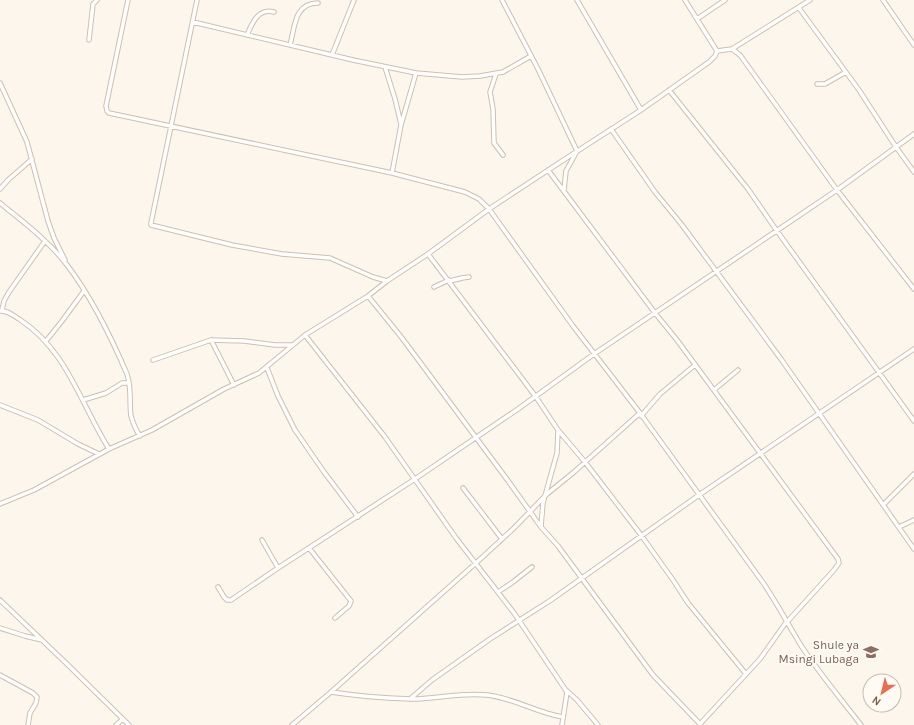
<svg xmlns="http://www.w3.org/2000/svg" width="914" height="725" font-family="Karla,sans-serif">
	<rect width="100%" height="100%" fill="#fdf6ec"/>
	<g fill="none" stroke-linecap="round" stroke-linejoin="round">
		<defs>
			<path id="minor" d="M 128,0 L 106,106 L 107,111 L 109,113 L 392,173 L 465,192 L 479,199 L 489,209 L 573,326 L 640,413 L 764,584 C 778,605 789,626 802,647 C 820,674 841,699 861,725
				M 197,0 L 151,223 L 151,225 L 232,245 L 282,254 L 330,258 L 373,277 L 387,281
				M 502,0 L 538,69 L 577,151 L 566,171 L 564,190
				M 577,0 L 641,110
				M 883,0 L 914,45
				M 799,8 L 859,90 L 896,147 L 914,172
				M 697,19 L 725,0
				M 193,22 L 353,60 L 416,73 L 462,77 L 480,76 L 503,72 L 531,56
				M 247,35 C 252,23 258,8 274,12
				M 89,40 L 93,4 L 97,0
				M 290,45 C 295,27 294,3 318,3
				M 732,49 L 740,55 L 837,190 L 914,289
				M 717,51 L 732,49 L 810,0
				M 332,55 L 354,0
				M 385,67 L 395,99 L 401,124
				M 496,74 L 490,92 L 493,109 L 494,143 L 503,155
				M 0,83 L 27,142 L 48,221 L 54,238 L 65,260
				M 817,84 L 825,84 L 846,72
				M 669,90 L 748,189 L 777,231 L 914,421
				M 611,129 L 655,192 L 682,225 L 781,359 L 914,549
				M 548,170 L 655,313 L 677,340 L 838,559 L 839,563 L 834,570 L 787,622
				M 392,173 L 401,125 L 416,73
				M 0,189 L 8,180 L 32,159
				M 0,203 C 23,222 49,241 67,265 C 90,295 112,339 127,374 C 132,389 129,402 131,416 C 133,423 136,430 140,436
				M 428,254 L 536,397 L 558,430 L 585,462 L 641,535 L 673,580 L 688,603 L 746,674
				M 450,281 L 462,278 L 469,277
				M 434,287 L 449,280
				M 368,296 L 402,338 L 506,478 L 541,527 L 558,546 L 653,675 L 700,724
				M 2,310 L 4,301 L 9,292 L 45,241
				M 0,311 C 7,310 13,315 19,319 C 67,350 80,403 109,449
				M 305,335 L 385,437 L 456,538 L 514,613 L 567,692 L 562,725
				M 211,340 L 234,385
				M 46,341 L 62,321 L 84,291
				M 153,360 L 211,340 L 244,341 L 275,345 L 292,345
				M 267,368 L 278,396 L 295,430 L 324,472 L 358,517
				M 714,390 L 738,370
				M 83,400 L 106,393 L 122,383 L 129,383
				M 0,405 L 38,420 L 78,444 L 99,454
				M 641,416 L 660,394 L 695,365
				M 463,488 L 502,539
				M 0,504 L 34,490 L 109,449 L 152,430 L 224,389 L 259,373 L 305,335 L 368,296 L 387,281 L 428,254 L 489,209 L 562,161 L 641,110 L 709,62 L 715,56 L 717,51 L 685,0
				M 883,505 L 914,474
				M 541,526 L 543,503 L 557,453 L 558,431
				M 899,527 L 914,520
				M 262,540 L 278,568
				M 309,548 L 351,601 L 349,606 L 335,618
				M 218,587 L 224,597 L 227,600 L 231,600 L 278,568 L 415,479 L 518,409 L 594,354 L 837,190 L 914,134
				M 498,592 L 513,582 L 532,567
				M 0,600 L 67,664 L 129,725
				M 0,628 L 25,636 L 42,640
				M 0,675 L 33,693 L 37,697 L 36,703 L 30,713 L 28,725
				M 566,690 L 577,700 L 598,725
				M 331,692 C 357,696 384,698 411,699 C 436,699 461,692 487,695 C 514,698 537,713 563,717
				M 410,699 L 432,680 L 490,639 L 551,600 L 699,495 L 914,349
				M 700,724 L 760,659 L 787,621
				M 116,725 L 123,719
				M 292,725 L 331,692 L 476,563 L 514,528 L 547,494 L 574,472 L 640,413"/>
		</defs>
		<use href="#minor" stroke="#d1beb0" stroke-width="5.5"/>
		<use href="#minor" stroke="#fff" stroke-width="3.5"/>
	</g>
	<defs>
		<symbol id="school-bare" viewBox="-9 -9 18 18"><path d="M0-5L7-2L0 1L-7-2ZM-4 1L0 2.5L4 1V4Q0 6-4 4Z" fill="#8d6e63" stroke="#fffaf3" stroke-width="2.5" paint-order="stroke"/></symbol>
	</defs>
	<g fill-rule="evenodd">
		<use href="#school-bare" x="860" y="641" width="22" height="22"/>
	</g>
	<g text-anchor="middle" stroke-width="4" stroke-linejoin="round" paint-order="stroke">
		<g font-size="12" fill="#785e54" stroke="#fffaf3" text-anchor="end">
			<text x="859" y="649">Shule ya<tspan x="859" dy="14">Msingi Lubaga</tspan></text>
		</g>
	</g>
	<g transform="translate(882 693) rotate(215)"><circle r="19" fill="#fffaf3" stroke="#cabbb1"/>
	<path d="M0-3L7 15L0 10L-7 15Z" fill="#e76f51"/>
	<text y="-6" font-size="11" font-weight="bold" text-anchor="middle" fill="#7a5c4d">N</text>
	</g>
</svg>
